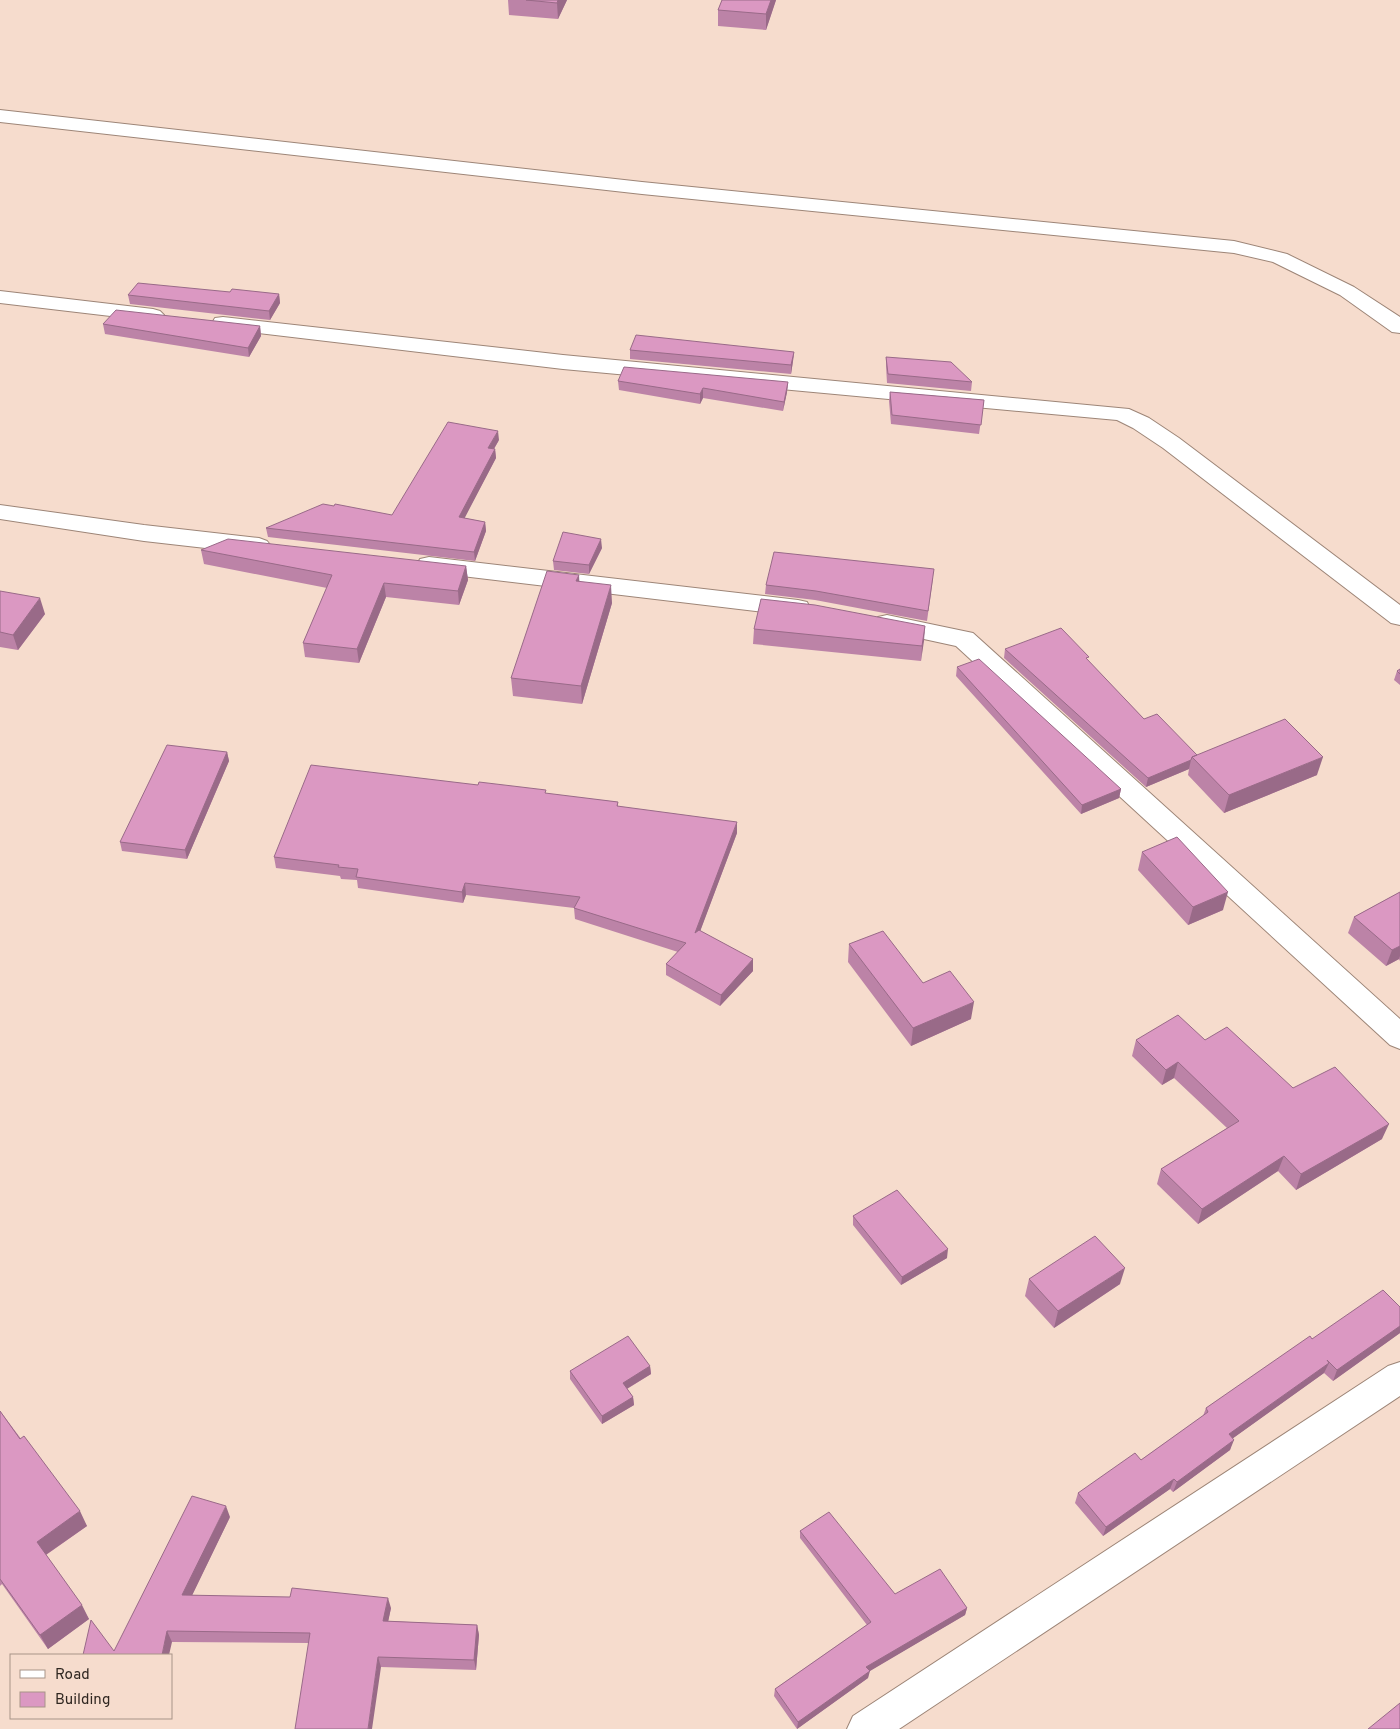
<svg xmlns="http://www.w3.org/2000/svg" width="1400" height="1729" font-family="Overpass,sans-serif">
	<rect width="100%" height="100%" fill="#f6dccd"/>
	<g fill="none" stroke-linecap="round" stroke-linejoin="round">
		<defs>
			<path id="minor" d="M 0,110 L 642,182 L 1234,241 L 1287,254 L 1354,287 L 1400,317 L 1400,333 L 1392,332 L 1340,295 L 1273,262 L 1234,253 L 642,194 L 0,122 Z
				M 0,291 L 153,309 L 160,311 L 164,315 L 160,319 L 153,321 L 0,303 Z
				M 223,317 L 563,355 L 1129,409 L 1149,418 L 1179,438 L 1400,605 L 1400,625 L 1391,623 L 1163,448 L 1133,428 L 1117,420 L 563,369 L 215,328 L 212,323 L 215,318 Z
				M 0,505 L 144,525 L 259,538 L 267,541 L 271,546 L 267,551 L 259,554 L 144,541 L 0,519 Z
				M 429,557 L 798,600 L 807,602 L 810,608 L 807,614 L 798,616 L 420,571 L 417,565 L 420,559 Z
				M 887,615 L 973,633 L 1400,1019 L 1400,1049 L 1390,1045 L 956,646 L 878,629 L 875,623 L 878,617 Z
				M 1400,1362 L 1400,1396 L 899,1729 L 847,1729 L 853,1716 L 1388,1366 Z"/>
		</defs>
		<use href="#minor" stroke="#9d8577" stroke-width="2"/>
		<use href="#minor" fill="#fff" fill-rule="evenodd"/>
	</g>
	<path fill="#bc83a7" d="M 508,0 L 567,0 L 558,19 L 509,15 Z
		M 722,0 L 776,0 L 766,30 L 718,26 L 718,10 Z
		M 230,292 L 279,294 L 280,303 L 270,320 L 130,304 L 128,295 Z
		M 103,324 L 260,326 L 261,336 L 249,357 L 105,334 Z
		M 630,350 L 794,352 L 793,361 L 791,374 L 630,359 Z
		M 886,357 L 972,382 L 971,391 L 887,383 L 886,366 Z
		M 618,381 L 788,382 L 787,392 L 783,411 L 703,398 L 700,404 L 619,390 Z
		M 890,392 L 984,400 L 979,434 L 891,424 L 889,401 Z
		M 499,440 L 494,449 L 495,449 L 496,458 L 464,518 L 485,522 L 486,531 L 475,561 L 268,537 L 266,528 L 392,515 Z
		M 602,548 L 589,574 L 554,570 L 553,561 Z
		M 201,550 L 466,566 L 468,580 L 459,605 L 386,597 L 359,663 L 305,657 L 303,643 L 327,588 L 204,564 Z
		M 579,575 L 579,582 L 612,603 L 582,704 L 513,696 L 511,678 Z
		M 933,578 L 927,621 L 815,600 L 765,594 L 766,585 Z
		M 0,591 L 45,614 L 18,650 L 0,647 Z
		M 925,626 L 921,661 L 753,644 L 754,629 Z
		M 1005,649 L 1088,661 L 1144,719 L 1197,755 L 1317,775 L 1224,813 L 1188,775 L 1189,769 L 1146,787 L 1004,658 Z
		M 957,667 L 1121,789 L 1119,798 L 1081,814 L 956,676 Z
		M 1400,669 L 1400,685 L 1394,680 L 1397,671 Z
		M 227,752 L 229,761 L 187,859 L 122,851 L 120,842 Z
		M 547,794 L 618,802 L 618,807 L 737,833 L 700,931 L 753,971 L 720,1006 L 666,975 L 666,964 L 678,952 L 575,919 L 574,908 L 466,895 L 463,903 L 358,888 L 357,880 L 341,879 L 340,876 L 276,868 L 274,857 Z
		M 1142,852 L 1223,910 L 1188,925 L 1138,870 Z
		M 1400,892 L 1400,961 L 1399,959 L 1386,966 L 1348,933 L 1354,917 Z
		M 849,944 L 923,983 L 971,1019 L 911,1046 L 848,962 Z
		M 1136,1040 L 1205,1040 L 1293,1088 L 1382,1139 L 1296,1190 L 1278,1171 L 1198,1224 L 1157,1184 L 1161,1169 L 1227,1128 L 1174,1078 L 1162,1085 L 1132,1056 Z
		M 853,1216 L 947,1258 L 901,1285 L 853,1225 Z
		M 1029,1279 L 1120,1284 L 1054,1328 L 1025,1296 Z
		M 1400,1307 L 1400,1333 L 1333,1381 L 1324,1373 L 1233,1438 L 1230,1450 L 1173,1492 L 1170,1489 L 1103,1536 L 1075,1503 L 1078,1493 L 1141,1460 L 1203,1416 L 1206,1408 L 1312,1339 Z
		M 650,1366 L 651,1374 L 627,1389 L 633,1397 L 634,1405 L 602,1424 L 570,1379 L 570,1371 Z
		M 0,1411 L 87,1526 L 46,1555 L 89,1619 L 48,1649 L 2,1584 L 0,1586 Z
		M 230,1517 L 192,1595 L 391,1608 L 388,1621 L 477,1625 L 479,1635 L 476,1670 L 381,1667 L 309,1643 L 172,1642 L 114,1651 Z
		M 800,1531 L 895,1594 L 967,1608 L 965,1615 L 869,1671 L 868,1678 L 797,1729 L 774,1696 L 775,1689 L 867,1625 L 800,1538 Z"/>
	<path fill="#996a88" d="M 558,0 L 567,0 L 558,19 L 557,3 Z
		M 771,0 L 776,0 L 766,30 L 766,14 Z
		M 279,294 L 280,303 L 270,320 L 269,311 Z
		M 260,326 L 261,336 L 249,357 L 248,348 Z
		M 794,352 L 793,361 L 791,374 L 791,365 Z
		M 788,382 L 787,392 L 783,411 L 784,402 Z
		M 703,388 L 703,398 L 700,404 L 700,394 Z
		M 498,431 L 499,440 L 489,457 L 488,448 Z
		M 495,449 L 496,458 L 460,527 L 459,517 Z
		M 485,522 L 486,531 L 475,561 L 474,552 Z
		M 601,539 L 602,548 L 589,574 L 589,565 Z
		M 466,566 L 468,580 L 459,605 L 458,591 Z
		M 579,575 L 580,593 L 576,581 Z
		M 384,583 L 386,597 L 359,663 L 357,649 Z
		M 611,585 L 612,603 L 582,704 L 581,686 Z
		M 40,598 L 45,614 L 18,650 L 13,635 Z
		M 925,626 L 924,641 L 921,661 L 922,646 Z
		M 227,752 L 229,761 L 187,859 L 185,850 Z
		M 1323,757 L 1317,775 L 1224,813 L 1229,795 Z
		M 1191,760 L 1189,769 L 1146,787 L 1148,778 Z
		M 1121,789 L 1119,798 L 1081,814 L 1082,805 Z
		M 737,822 L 737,833 L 695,945 L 695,933 Z
		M 465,883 L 466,895 L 463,903 L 462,892 Z
		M 1228,892 L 1223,910 L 1188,925 L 1193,907 Z
		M 1400,946 L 1400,956 L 1399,959 L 1386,966 L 1392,950 Z
		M 753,959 L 753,971 L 720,1006 L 721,995 Z
		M 974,1002 L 971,1019 L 911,1046 L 913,1028 Z
		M 1178,1062 L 1174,1078 L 1162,1085 L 1166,1070 Z
		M 1389,1124 L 1382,1139 L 1296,1190 L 1301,1174 Z
		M 1284,1156 L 1278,1171 L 1198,1224 L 1202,1209 Z
		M 948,1249 L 947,1258 L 901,1285 L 902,1277 Z
		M 1125,1268 L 1120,1284 L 1054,1328 L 1058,1311 Z
		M 1400,1326 L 1400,1333 L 1333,1381 L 1337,1370 Z
		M 1329,1363 L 1324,1373 L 1225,1444 L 1229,1434 Z
		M 650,1366 L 651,1374 L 623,1391 L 623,1383 Z
		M 633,1397 L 634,1405 L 602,1424 L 602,1416 Z
		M 1234,1440 L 1230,1450 L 1173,1492 L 1177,1482 Z
		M 1174,1479 L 1170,1489 L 1103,1536 L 1106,1527 Z
		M 226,1506 L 230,1517 L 187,1606 L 182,1595 Z
		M 80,1511 L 87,1526 L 44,1556 L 37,1542 Z
		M 388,1598 L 391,1608 L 386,1632 L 383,1621 Z
		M 82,1605 L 89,1619 L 48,1649 L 40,1635 Z
		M 967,1608 L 965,1615 L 865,1674 L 866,1667 Z
		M 477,1625 L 479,1635 L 476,1670 L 474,1660 Z
		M 167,1631 L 172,1642 L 169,1655 L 162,1655 Z
		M 378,1657 L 381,1667 L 372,1729 L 368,1729 Z
		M 870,1671 L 868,1678 L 797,1729 L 798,1722 Z"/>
	<path fill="#db98c2" stroke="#996a88" d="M 526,0 L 558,0 L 557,3 Z
		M 722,0 L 771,0 L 766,14 L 718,10 Z
		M 138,283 L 230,292 L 232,289 L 279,294 L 269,311 L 128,295 Z
		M 116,310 L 260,326 L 248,348 L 103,324 Z
		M 636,335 L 794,352 L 791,365 L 630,350 Z
		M 886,357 L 951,362 L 972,382 L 888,374 Z
		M 624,367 L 788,382 L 784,402 L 703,388 L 700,394 L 618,381 Z
		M 890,392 L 984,400 L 981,425 L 892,415 Z
		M 448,422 L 498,431 L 488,448 L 495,449 L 459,517 L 485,522 L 474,552 L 266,528 L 323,504 L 334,506 L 335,504 L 392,515 Z
		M 563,532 L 601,539 L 589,565 L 553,561 Z
		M 228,539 L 466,566 L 458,591 L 384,583 L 357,649 L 303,643 L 332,575 L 201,550 Z
		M 774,552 L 934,569 L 928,611 L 816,591 L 766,585 Z
		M 547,571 L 579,575 L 576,581 L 611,585 L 581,686 L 511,678 Z
		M 0,591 L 40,598 L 13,635 L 0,632 Z
		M 761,599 L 815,605 L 925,626 L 922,646 L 754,629 Z
		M 1061,628 L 1089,657 L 1086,658 L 1144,719 L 1157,714 L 1197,755 L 1192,757 L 1191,760 L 1148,778 L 1005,649 Z
		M 979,659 L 1121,789 L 1082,805 L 957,667 Z
		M 1400,669 L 1400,674 L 1397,671 Z
		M 1285,719 L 1323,757 L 1229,795 L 1192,757 Z
		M 167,745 L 227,752 L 185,850 L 120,842 Z
		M 311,765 L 478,785 L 479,782 L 546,790 L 545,793 L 618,802 L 617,806 L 737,822 L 695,933 L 699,930 L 753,959 L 721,995 L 666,964 L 686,943 L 574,908 L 580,897 L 465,883 L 462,892 L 356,877 L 358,869 L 338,867 L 339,865 L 274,857 Z
		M 1177,837 L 1228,892 L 1193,907 L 1142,852 Z
		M 1400,892 L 1400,946 L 1392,950 L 1354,917 Z
		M 883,931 L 923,983 L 950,971 L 974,1002 L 913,1028 L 849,944 Z
		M 1178,1015 L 1205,1040 L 1227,1027 L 1293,1088 L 1335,1067 L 1389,1124 L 1301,1174 L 1284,1156 L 1202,1209 L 1161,1169 L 1239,1121 L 1178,1062 L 1166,1070 L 1136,1040 Z
		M 897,1190 L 948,1249 L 902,1277 L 853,1216 Z
		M 1095,1236 L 1125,1268 L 1058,1311 L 1029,1279 Z
		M 1383,1290 L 1400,1307 L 1400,1326 L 1337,1370 L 1327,1360 L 1329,1363 L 1229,1434 L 1234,1440 L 1177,1482 L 1174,1479 L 1106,1527 L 1078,1493 L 1135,1453 L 1141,1460 L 1208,1412 L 1206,1408 L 1310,1336 L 1312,1339 Z
		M 628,1336 L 650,1366 L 623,1383 L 633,1397 L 602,1416 L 570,1371 Z
		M 0,1411 L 20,1439 L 24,1436 L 80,1511 L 37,1542 L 82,1605 L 40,1635 L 0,1579 Z
		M 192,1496 L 226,1506 L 182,1595 L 290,1597 L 292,1588 L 388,1598 L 383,1621 L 477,1625 L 474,1660 L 378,1657 L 368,1729 L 295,1729 L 310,1633 L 167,1631 L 162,1655 L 83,1655 L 91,1620 L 114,1651 Z
		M 829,1512 L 895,1594 L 940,1569 L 967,1608 L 866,1667 L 870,1671 L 798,1722 L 775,1689 L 871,1622 L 800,1531 Z
		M 1400,1703 L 1400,1729 L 1368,1729 Z"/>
	<rect x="10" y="1654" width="162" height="65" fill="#f6dccd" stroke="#a79488"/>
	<rect x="20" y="1670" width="25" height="8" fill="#ffffff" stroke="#a79488"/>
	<text x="55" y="1679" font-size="15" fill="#302721">Road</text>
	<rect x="20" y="1692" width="25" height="15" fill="#db98c2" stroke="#a79488"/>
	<text x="55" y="1704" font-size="15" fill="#302721">Building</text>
</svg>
